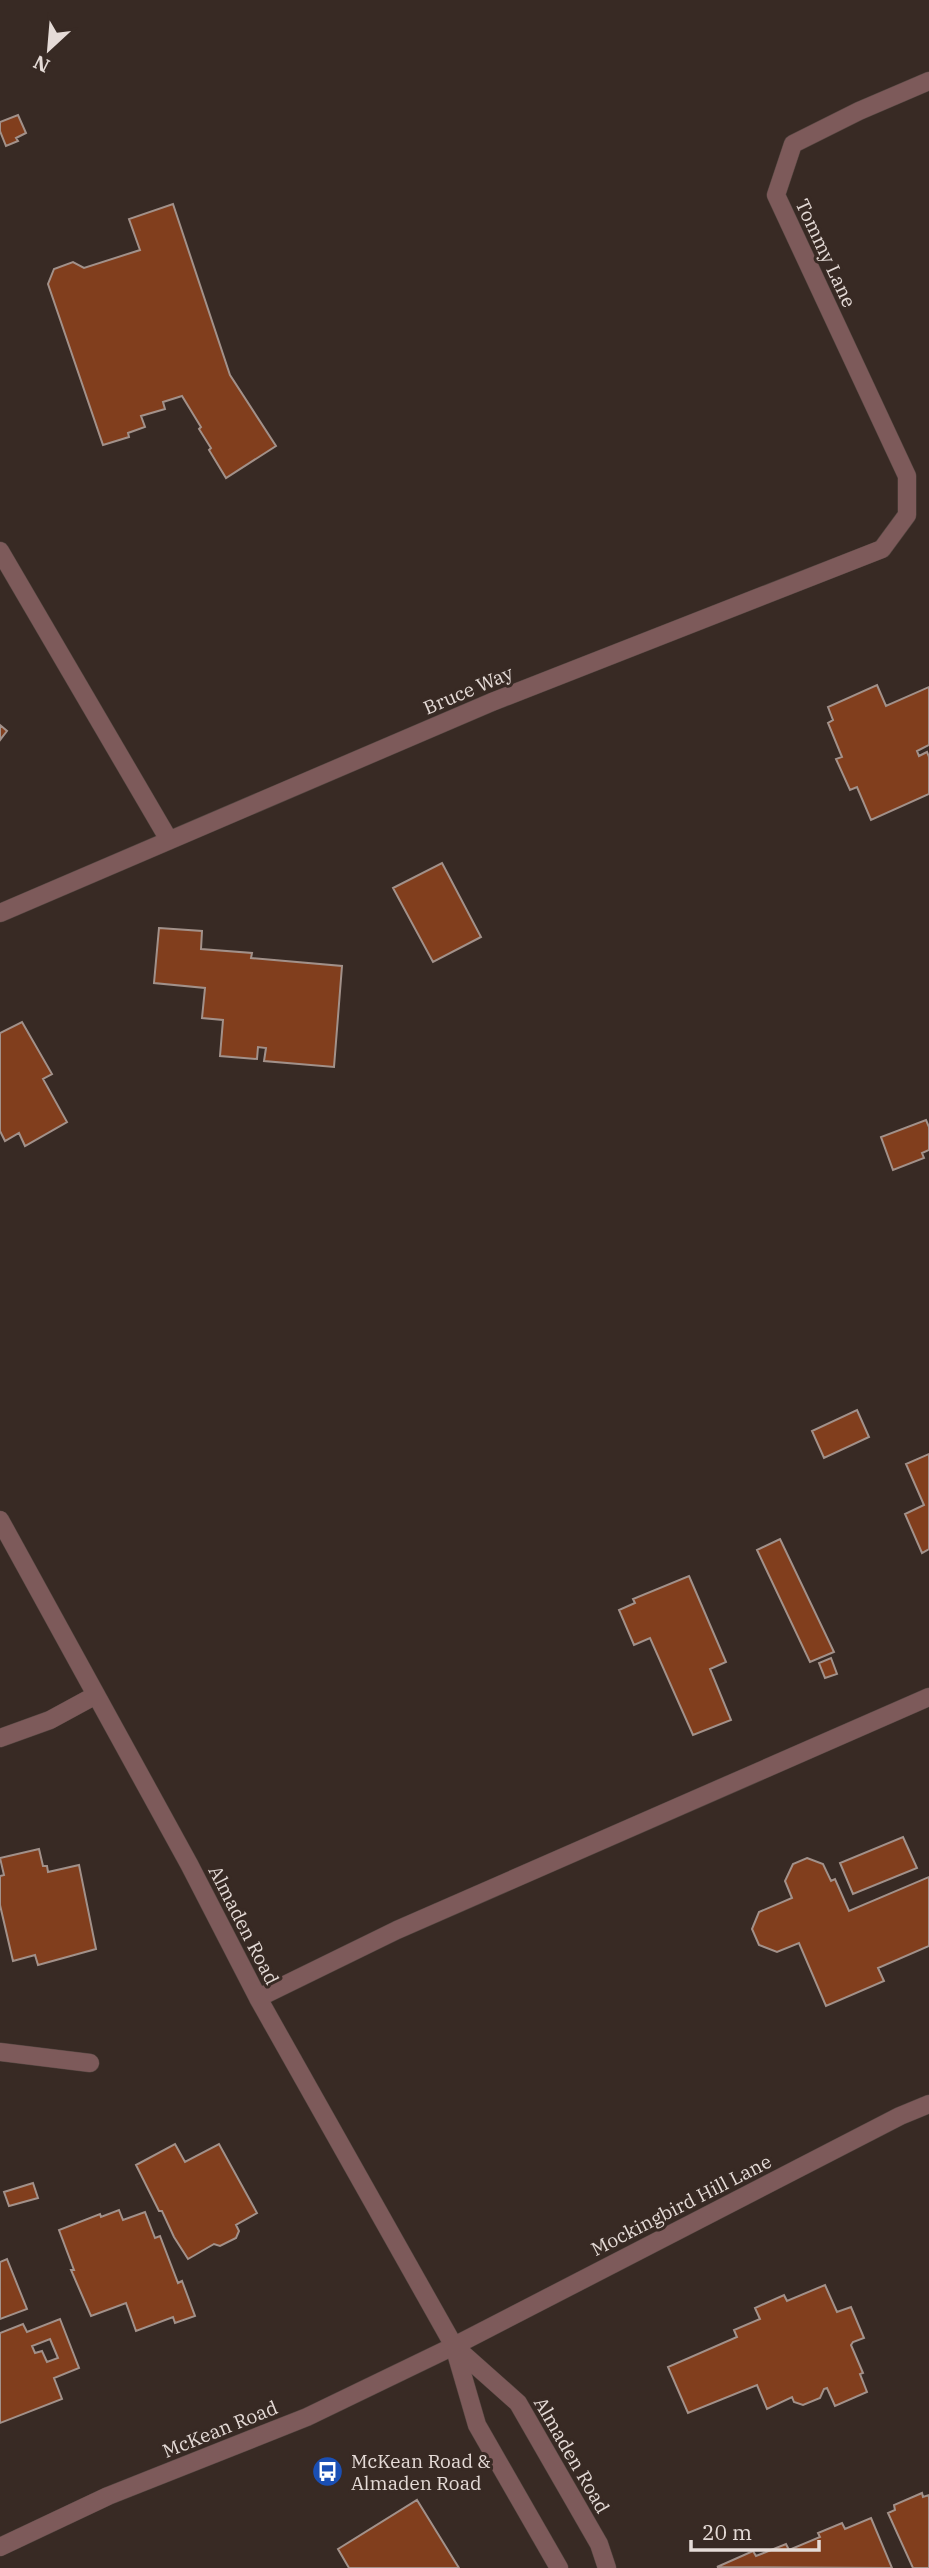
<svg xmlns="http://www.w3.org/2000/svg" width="929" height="2568" font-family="'IBM Plex Serif',serif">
	<rect width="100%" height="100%" fill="#382a24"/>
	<path fill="#813e1d" stroke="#a2918a" stroke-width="2" fill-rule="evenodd" d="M 18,115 L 26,133 L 16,138 L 18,141 L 6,146 L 0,131 L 0,122 Z
		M 173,204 L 230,375 L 276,446 L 226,478 L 209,450 L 211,448 L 199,429 L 201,427 L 182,396 L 163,402 L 165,409 L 141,416 L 145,427 L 128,433 L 129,437 L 103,445 L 48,284 L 54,269 L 73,262 L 84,268 L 140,250 L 129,219 Z
		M 877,685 L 886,706 L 929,687 L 929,745 L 917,751 L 919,756 L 927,752 L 929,757 L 929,794 L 871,820 L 857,787 L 850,790 L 836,759 L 842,757 L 828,723 L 833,720 L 828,707 Z
		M 0,725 L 7,731 L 0,740 Z
		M 442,863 L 481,937 L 433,962 L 393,888 Z
		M 159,928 L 202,931 L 201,949 L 252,953 L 251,958 L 342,966 L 334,1067 L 264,1061 L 266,1048 L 258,1047 L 257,1059 L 220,1056 L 223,1020 L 202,1018 L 205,988 L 154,983 Z
		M 22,1022 L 52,1074 L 43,1079 L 67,1122 L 25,1146 L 19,1133 L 5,1141 L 0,1131 L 0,1033 Z
		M 926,1120 L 929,1127 L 929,1150 L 922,1153 L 924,1158 L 893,1170 L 881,1137 Z
		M 857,1410 L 869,1437 L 824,1458 L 812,1431 Z
		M 929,1454 L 929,1549 L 922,1553 L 905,1514 L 924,1505 L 906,1464 Z
		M 780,1539 L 834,1652 L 810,1662 L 757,1550 Z
		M 689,1576 L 726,1662 L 710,1669 L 731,1720 L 693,1735 L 650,1638 L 634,1645 L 619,1610 L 635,1603 L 633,1599 Z
		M 831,1658 L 837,1674 L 825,1678 L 819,1663 Z
		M 903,1837 L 917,1868 L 853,1894 L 840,1863 Z
		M 39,1849 L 43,1866 L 47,1866 L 48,1872 L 79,1865 L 96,1949 L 38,1965 L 35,1955 L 13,1961 L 0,1905 L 0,1876 L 4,1875 L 0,1858 Z
		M 807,1858 L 823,1864 L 831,1881 L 835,1879 L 849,1911 L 929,1877 L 929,1946 L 878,1968 L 884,1981 L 826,2006 L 799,1943 L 777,1952 L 759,1945 L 752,1929 L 759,1912 L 792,1898 L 785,1881 L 793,1864 Z
		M 175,2144 L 185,2162 L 219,2144 L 257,2213 L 236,2225 L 239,2231 L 236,2238 L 220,2246 L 214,2244 L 188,2259 L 174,2237 L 162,2211 L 159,2211 L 136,2165 Z
		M 33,2183 L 38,2198 L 9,2206 L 4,2192 Z
		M 119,2210 L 123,2220 L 145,2212 L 155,2238 L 160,2236 L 178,2283 L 182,2281 L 195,2316 L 175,2323 L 173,2317 L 136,2331 L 126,2303 L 91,2316 L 71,2270 L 74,2270 L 59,2230 L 100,2214 L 101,2217 Z
		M 7,2259 L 27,2309 L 0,2319 L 0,2262 Z
		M 825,2285 L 837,2312 L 851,2307 L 864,2338 L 853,2342 L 851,2345 L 863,2373 L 860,2374 L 867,2392 L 835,2406 L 827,2388 L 824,2389 L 820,2398 L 803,2405 L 794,2402 L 792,2397 L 767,2409 L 757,2385 L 688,2413 L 668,2367 L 737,2337 L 734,2330 L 760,2319 L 755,2308 L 784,2295 L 787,2301 Z
		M 60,2319 L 79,2368 L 54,2378 L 62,2399 L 0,2423 L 0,2333 L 23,2324 L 27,2332 ZM 50,2339 L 58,2358 L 47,2362 L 42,2351 L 35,2353 L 32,2346 Z
		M 922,2493 L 923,2497 L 929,2495 L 929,2568 L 913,2568 L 888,2513 L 895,2510 L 894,2505 Z
		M 417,2500 L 459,2568 L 349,2568 L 338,2549 Z
		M 871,2518 L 892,2568 L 717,2567 L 753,2551 L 756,2556 L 786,2544 L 789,2550 L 820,2537 L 818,2533 L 842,2523 L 845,2529 Z"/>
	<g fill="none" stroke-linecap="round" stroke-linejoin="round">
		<defs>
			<path id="minor" d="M 0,551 L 169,840
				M 0,913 L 492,702 L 882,549 L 907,515 L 907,476 L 776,195 L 793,144 L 859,111 L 929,81
				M 0,1520 L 189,1864 L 258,1998 L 454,2346 L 477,2425 L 559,2568
				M 0,1738 L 50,1720 L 96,1695
				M 258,1998 L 397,1930 L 929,1697
				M 0,2052 L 90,2063
				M 454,2346 L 518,2403 L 599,2544 L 607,2568
				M 0,2547 L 108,2496 L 307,2417 L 454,2346 L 900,2116 L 929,2104"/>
		</defs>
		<use href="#minor" stroke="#544641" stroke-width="19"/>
		<use href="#minor" stroke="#7d5a5a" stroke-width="18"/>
	</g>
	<defs>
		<symbol id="bus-disc" viewBox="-11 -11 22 22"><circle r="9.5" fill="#1a4fb4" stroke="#382a24"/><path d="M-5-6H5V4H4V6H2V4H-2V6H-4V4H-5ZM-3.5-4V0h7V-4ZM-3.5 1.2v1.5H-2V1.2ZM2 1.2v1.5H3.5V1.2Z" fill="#fff"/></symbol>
	</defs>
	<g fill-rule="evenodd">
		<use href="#bus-disc" x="310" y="2454" width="35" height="35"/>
	</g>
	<g text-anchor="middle" stroke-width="6" stroke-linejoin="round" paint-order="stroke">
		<g font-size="19" fill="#e5dbd7" stroke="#382a24">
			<text transform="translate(826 253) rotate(65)" y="7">Tommy Lane</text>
			<text transform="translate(468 690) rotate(-23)" y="7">Bruce Way</text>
			<text transform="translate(244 1925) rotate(63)" y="7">Almaden Road</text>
			<text transform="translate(681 2205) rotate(-27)" y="7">Mockingbird Hill Lane</text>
			<text transform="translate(220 2429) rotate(-22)" y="7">McKean Road</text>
			<text transform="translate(572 2455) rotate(60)" y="7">Almaden Road</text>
		</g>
		<g font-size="19" fill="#e5dbd7" stroke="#382a24" text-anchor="start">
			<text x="351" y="2468">McKean Road &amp;<tspan x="351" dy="22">Almaden Road</tspan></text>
		</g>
	</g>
	<g transform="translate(49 49) rotate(206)" stroke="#382a24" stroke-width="5" paint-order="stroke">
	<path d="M0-5L12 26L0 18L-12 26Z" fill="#e5dbd7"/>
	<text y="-10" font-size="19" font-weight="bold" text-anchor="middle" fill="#e5dbd7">N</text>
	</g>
	<path d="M691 2540v10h128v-10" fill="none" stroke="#e5dbd7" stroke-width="3.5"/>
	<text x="702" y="2540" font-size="21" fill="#e5dbd7" stroke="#382a24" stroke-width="5" paint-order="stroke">20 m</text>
</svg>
